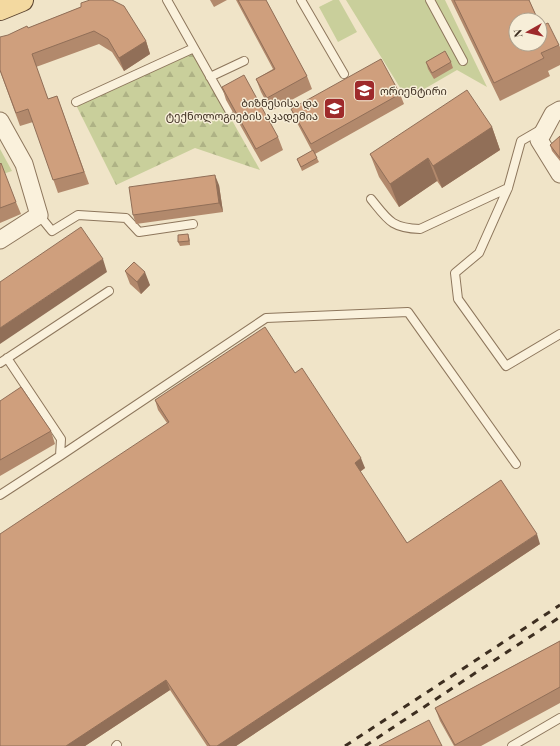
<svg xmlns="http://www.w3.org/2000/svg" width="560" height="746" font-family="'Playfair Display','Noto Sans Georgian',serif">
	<defs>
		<pattern id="forest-firs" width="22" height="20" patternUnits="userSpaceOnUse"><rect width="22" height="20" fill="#c9cf9b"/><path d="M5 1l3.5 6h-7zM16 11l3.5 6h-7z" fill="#aeb285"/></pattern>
	</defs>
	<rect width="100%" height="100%" fill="#f0e4c8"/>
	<path fill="url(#forest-firs)" d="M 193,51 L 260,170 L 195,148 L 116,185 L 76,105 Z"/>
	<path fill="#c9cf9b" d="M 333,0 L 339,0 L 357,32 L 338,42 L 319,7 Z
		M 346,0 L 445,0 L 487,87 L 457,70 L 407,99 Z
		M 0,149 L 12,171 L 0,175 Z"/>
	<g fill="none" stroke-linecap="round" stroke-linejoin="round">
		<defs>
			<path id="lane" d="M 167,0 L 229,110
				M 301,0 L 344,74
				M 430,0 L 463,61
				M 210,77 L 244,61
				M 76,102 L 194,48
				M 540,130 L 521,141 L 508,188 L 479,253 L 455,273 L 458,299 L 506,366 L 560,334
				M 371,199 C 388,220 391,228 420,229 L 508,188
				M 39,215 L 52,231 L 78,215 L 126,218 L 139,232 L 193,224
				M 0,363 L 109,291
				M 60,456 L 266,318 L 408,312 L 516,464
				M 0,495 L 60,456 L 61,439 L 7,358
				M 116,746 L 117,745
				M 512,746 L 560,718"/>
			<path id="street" d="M 560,110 L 553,114 L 539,140 L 560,174
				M 0,121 L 24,164 L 39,215 L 0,240"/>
			<path id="primary" d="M 0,9 L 22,0"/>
		</defs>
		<use href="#lane" stroke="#8d765c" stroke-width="10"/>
		<use href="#street" stroke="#8d765c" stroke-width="19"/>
		<use href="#primary" stroke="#5b4430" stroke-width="24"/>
		<use href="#lane" stroke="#faf1dc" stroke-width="8"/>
		<use href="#street" stroke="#faf1dc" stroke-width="17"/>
		<use href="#primary" stroke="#f3d9a0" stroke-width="22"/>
		<path stroke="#3d2e20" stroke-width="3" stroke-dasharray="7 7" stroke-linecap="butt" d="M 345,746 L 560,605
			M 365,746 L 560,617"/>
	</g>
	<path fill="#b2896c" d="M 210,0 L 227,0 L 214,7 Z
		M 236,0 L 266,0 L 307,76 L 312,89 L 271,111 L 261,92 L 256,79 L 273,69 Z
		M 451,0 L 529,0 L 541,26 L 559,45 L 560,47 L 560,65 L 548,71 L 550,76 L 500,101 Z
		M 81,7 L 146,41 L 150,54 L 124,71 L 112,52 L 99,44 L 36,67 L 48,99 L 57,96 L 89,184 L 58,193 L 33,122 L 20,126 L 0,71 L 28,28 Z
		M 426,62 L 451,62 L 453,68 L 434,79 L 428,69 Z
		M 222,87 L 278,137 L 283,150 L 261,162 L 226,100 Z
		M 400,94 L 404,104 L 315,154 L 319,162 L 302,171 L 297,159 L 312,151 L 295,119 L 291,109 Z
		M 492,127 L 500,150 L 442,188 L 437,181 L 399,207 L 379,177 L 370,154 Z
		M 560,136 L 560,161 L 552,151 L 550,145 Z
		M 0,164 L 16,202 L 21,214 L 0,223 Z
		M 219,185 L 223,212 L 136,224 L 133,215 Z
		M 189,237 L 190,245 L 180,246 L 178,242 Z
		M 125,271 L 150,285 L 141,294 L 130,284 Z
		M 295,373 L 365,468 L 360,472 L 407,543 L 540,544 L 236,746 L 207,746 L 170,690 L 85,746 L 0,746 L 167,423 L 158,410 L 155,400 Z
		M 0,401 L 51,431 L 55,444 L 0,476 Z
		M 560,641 L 560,703 L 481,746 L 454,746 L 440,721 L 435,708 Z"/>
	<path fill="#916f58" d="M 146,41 L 150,54 L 124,71 L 119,58 Z
		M 492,127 L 500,150 L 442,188 L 433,166 Z
		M 428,158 L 437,181 L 399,207 L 390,184 Z
		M 215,175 L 219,185 L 223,212 L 219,203 Z
		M 188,234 L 189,237 L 190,245 L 189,241 Z
		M 103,259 L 107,272 L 0,344 L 0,328 Z
		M 145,272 L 150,285 L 141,294 L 137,282 Z
		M 361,458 L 365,468 L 358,473 L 355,463 Z
		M 537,534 L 540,544 L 236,746 L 217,746 Z
		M 166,680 L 170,690 L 85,746 L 66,746 Z"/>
	<path fill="#cf9f7d" stroke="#916f58" d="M 90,0 L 112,0 L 124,6 L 146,41 L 119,58 L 108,39 L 94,31 L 32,54 L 48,99 L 57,96 L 84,172 L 53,180 L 28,109 L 16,113 L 0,70 L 0,37 L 8,35 L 27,26 L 28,28 L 81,7 L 81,3 Z
		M 238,0 L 266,0 L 307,76 L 267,98 L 256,79 L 275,69 Z
		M 454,0 L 529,0 L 538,20 L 516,20 L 516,44 L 540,44 L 540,24 L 541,26 L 548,23 L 559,45 L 541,53 L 544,58 L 494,83 Z
		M 445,51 L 451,62 L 432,73 L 426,62 Z
		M 381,59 L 400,94 L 311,144 L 291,109 Z
		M 244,75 L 278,137 L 256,149 L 222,87 Z
		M 467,90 L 492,127 L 433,166 L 428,158 L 390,184 L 370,154 Z
		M 560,136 L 560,158 L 550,145 Z
		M 313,150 L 317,158 L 301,167 L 297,159 Z
		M 1,163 L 16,202 L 0,208 L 0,164 Z
		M 215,175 L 219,203 L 133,215 L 129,187 Z
		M 81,227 L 103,259 L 0,328 L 0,282 Z
		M 188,234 L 189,241 L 178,242 L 178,235 Z
		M 134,262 L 145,272 L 137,282 L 125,271 Z
		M 265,327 L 295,373 L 302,368 L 361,458 L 355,463 L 407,543 L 501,480 L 537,534 L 217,746 L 210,746 L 166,680 L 66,746 L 0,746 L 0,534 L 169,422 L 155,400 Z
		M 21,387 L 51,431 L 0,460 L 0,401 Z
		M 560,641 L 560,687 L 455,745 L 435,708 Z
		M 429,720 L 442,746 L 379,746 Z"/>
	<defs>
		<symbol id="university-square" viewBox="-11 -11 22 22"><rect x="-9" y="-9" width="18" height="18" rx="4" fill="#9e2a2b" stroke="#f7eed8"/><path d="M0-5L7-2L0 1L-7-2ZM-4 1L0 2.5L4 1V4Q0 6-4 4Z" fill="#fff"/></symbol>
	</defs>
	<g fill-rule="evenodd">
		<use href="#university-square" x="352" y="78" width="25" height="25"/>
		<use href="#university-square" x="322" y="96" width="25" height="25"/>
	</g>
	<g text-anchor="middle" stroke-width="3" stroke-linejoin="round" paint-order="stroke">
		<g font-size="11" fill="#3d2e20" stroke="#f7eed8" text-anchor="start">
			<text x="380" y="95">ორიენტირი</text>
			<text x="318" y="107" text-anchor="end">ბიზნესისა და<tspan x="318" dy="13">ტექნოლოგიების აკადემია</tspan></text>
		</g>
	</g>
	<g transform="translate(528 32) rotate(262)"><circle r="19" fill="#f7eed8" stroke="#ada18e"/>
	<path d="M0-3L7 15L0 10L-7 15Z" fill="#9e2a2b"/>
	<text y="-6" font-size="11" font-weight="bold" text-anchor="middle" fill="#3d2e20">N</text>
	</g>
</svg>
